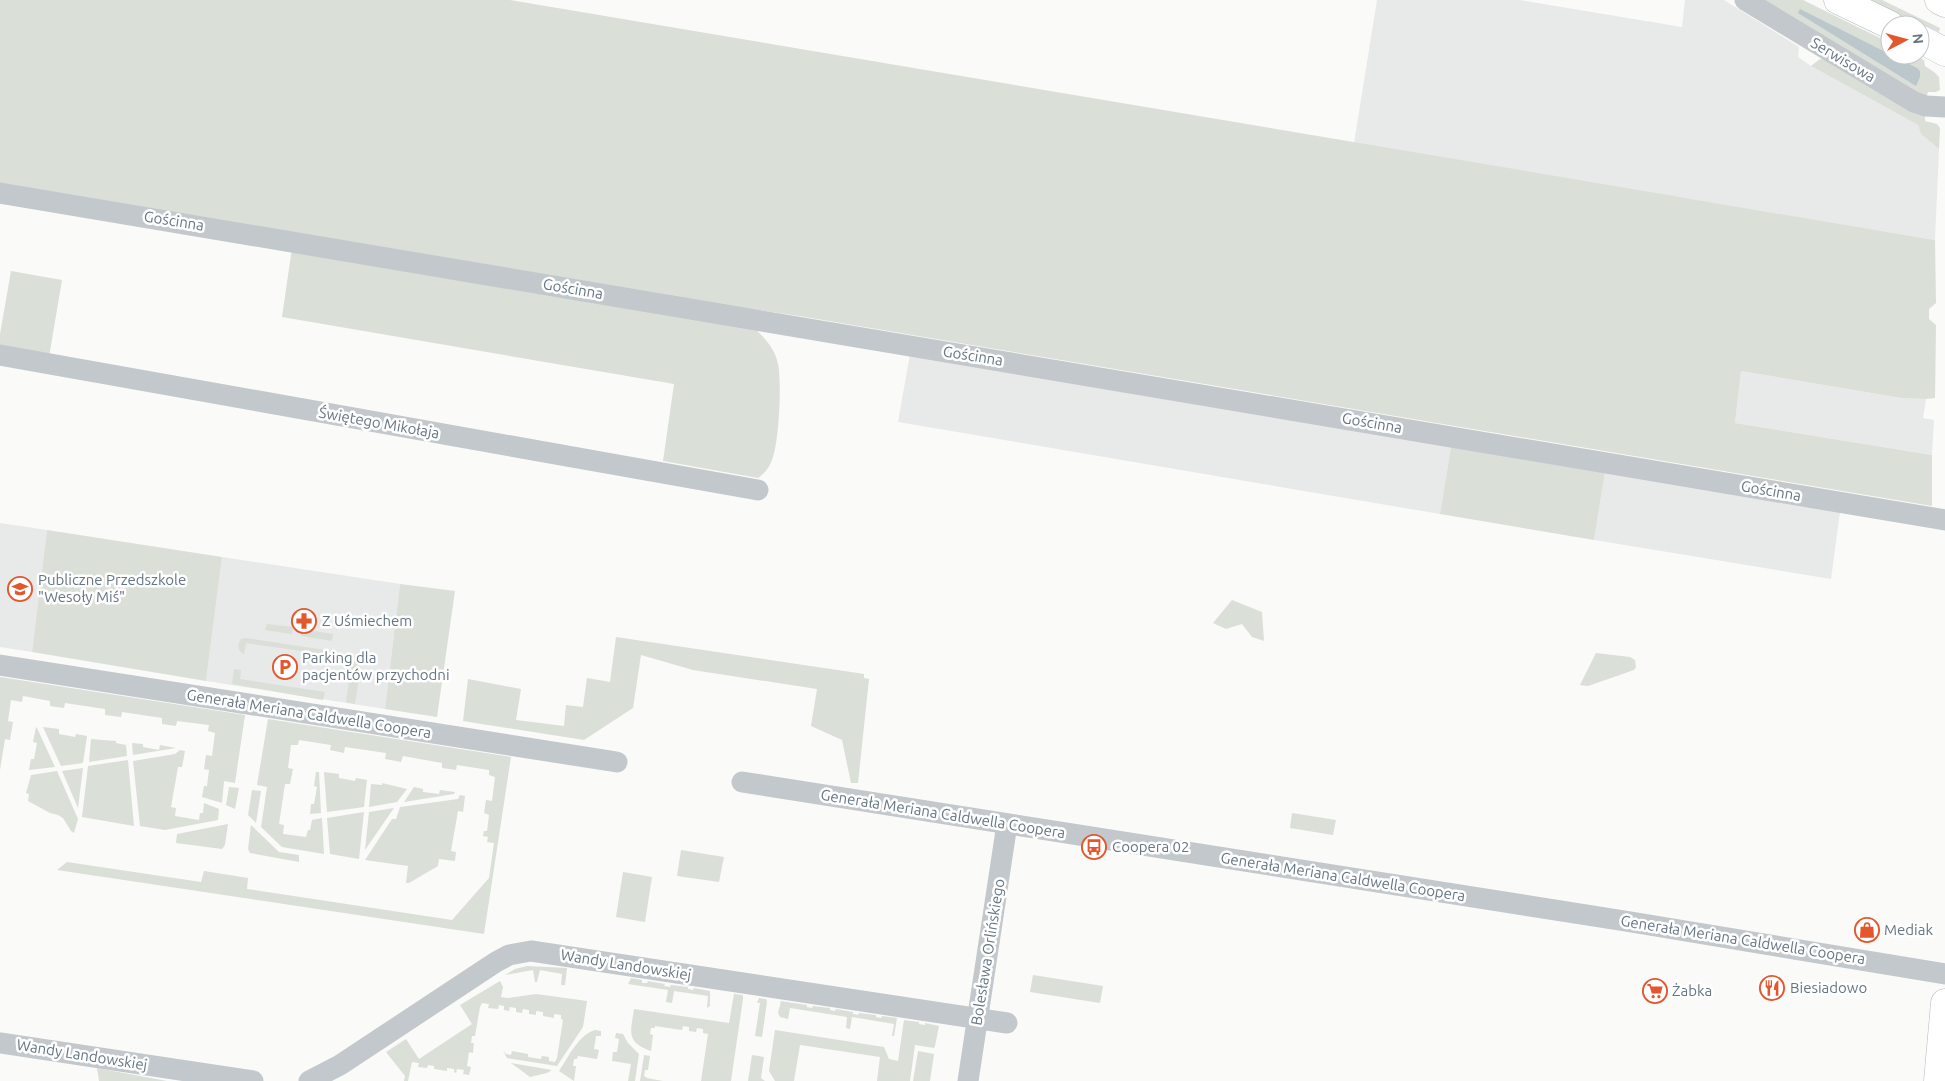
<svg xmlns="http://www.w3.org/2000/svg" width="1945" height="1081" font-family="Ubuntu,sans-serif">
	<rect width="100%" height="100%" fill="#fafaf8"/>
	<path fill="#e8e9e9" d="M 1377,0 L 1520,0 L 1682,27 L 1685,0 L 1724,0 L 1799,47 L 1798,57 L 1811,66 L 1918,125 L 1921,134 L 1939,149 L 1935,240 L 1354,143 Z
		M 910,354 L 1451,447 L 1440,514 L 898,422 Z
		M 1741,371 L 1901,398 L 1926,399 L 1923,418 L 1934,420 L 1932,455 L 1735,423 Z
		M 1605,472 L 1840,512 L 1831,579 L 1594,540 Z
		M 0,523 L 47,530 L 32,652 L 0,647 Z
		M 222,557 L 400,584 L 385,709 L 206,681 Z"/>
	<path fill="#dadfd7" d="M 0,0 L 510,0 L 1935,240 L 1936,303 L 1929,309 L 1929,319 L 1936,325 L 1935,398 L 1926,399 L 1901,398 L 1741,371 L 1735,423 L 1932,455 L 1932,506 L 799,316 L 588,285 L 0,186 Z
		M 1760,0 L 1803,0 L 1890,43 L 1890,55 L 1914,55 L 1924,60 L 1925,66 L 1934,72 L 1939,77 L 1940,90 L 1936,92 L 1928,92 L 1926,98 Z
		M 1862,0 L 1882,0 L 1940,28 L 1939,32 L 1928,27 L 1926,32 L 1920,29 L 1920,25 L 1913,25 Z
		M 1820,59 L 1824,59 L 1925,115 L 1925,121 L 1937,124 L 1940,128 L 1939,149 L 1921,134 L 1918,125 L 1811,66 Z
		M 292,248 L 752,326 C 763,336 775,348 778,364 C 782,382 779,443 772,460 C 769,468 765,473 758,478 L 663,461 L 674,384 L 282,317 Z
		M 11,271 L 62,280 L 49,357 L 0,349 L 0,334 Z
		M 1451,447 L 1605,472 L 1594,540 L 1440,514 Z
		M 47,530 L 222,557 L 206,681 L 32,652 Z
		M 400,584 L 455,591 L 437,717 L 385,709 Z
		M 1232,600 L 1262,612 L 1264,641 L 1252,637 L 1242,624 L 1226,629 L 1213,623 Z
		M 267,624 L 293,627 L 292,634 L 265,630 Z
		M 302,629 L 333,634 L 332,641 L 301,636 Z
		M 616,637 L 864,674 L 864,678 L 869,679 L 858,783 L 851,783 L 842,740 L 811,726 L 817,689 L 693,670 L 641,655 L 633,708 L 584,740 L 463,721 L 468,679 L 521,689 L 516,720 L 564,726 L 566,705 L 583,707 L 587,678 L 610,682 Z
		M 246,638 L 331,651 L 330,655 L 246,643 L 244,654 C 237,651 237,645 241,639 Z
		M 1596,653 L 1630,657 L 1635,660 L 1636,667 L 1634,670 L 1588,686 L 1580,685 Z
		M 353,654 L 361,664 L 355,704 L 346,702 Z
		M 234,669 L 241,670 L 240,679 L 325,692 L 323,700 L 232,684 Z
		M 0,677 L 245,715 L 235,783 L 224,781 L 222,803 L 202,797 L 204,786 L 207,786 L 209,770 L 204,769 L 206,755 L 212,756 L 215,733 L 208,731 L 209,725 L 177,721 L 176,726 L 162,724 L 162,718 L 122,712 L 121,717 L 105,715 L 105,709 L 65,703 L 64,708 L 50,706 L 50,701 L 23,696 L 22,702 L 11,700 L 8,721 L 13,722 L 10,740 L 5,739 L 0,770 Z
		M 268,719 L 511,757 L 484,934 L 57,870 L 67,862 L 201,882 L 204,871 L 248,878 L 247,889 L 452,920 L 489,878 L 494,843 L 487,842 L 488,837 L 483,836 L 484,831 L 487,831 L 489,815 L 484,813 L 486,800 L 492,801 L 495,777 L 489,775 L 489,770 L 457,765 L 456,770 L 442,768 L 442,763 L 403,756 L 401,762 L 385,759 L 386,753 L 345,747 L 344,753 L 330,750 L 331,745 L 299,740 L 298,745 L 291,745 L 288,768 L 293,769 L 290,784 L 285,784 L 279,824 L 284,825 L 283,834 L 306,837 L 308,830 L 310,830 L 312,820 L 322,818 L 324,854 L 282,847 L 261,827 L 267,787 L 257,785 Z
		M 36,727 L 37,728 L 55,767 L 29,770 L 31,759 L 34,759 L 37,743 L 33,742 Z
		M 43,727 L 59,729 L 59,734 L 75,737 L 76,734 L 87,736 L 83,763 L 61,766 Z
		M 91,739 L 116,741 L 116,743 L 126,745 L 127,756 L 89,762 Z
		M 132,743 L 143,744 L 143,747 L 159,750 L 160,745 L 176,748 L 133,755 Z
		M 180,750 L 185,751 L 182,767 L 178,767 L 171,807 L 176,808 L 175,816 L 199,820 L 200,813 L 203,813 L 204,803 L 219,809 L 218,820 L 165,830 L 140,826 L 133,761 L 175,754 Z
		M 128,760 L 134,826 L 82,817 L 88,766 Z
		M 83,768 L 78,808 L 62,771 Z
		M 57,771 L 78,819 L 74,833 L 71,831 L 63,818 L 58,815 L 50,813 L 28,801 L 29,794 L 26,793 L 31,775 Z
		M 316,772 L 319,772 L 321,813 L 310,814 L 311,804 L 314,804 L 317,787 L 314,786 Z
		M 324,772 L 339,774 L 339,778 L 355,781 L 356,778 L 367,780 L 364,807 L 327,812 Z
		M 382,783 L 407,789 L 397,802 L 369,807 L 371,784 L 382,785 Z
		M 229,787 L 239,788 L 235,809 L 226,805 Z
		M 414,787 L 423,789 L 423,792 L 439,794 L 440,790 L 455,792 L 454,794 L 404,802 Z
		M 252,790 L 261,791 L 256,823 L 248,815 Z
		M 460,795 L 465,796 L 463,812 L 458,811 L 451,851 L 456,852 L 455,861 L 439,859 L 438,866 L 409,883 L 406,883 L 408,866 L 365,860 L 392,819 L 396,819 L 400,807 L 458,799 Z
		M 394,808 L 365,850 L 369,812 Z
		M 364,812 L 359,859 L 330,854 L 327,818 Z
		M 1292,813 L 1336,820 L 1333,835 L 1290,828 Z
		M 228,824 L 225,845 L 222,849 L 176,843 L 177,834 Z
		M 251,825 L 279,852 L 299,855 L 299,862 L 250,853 L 248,849 Z
		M 681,850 L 724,857 L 719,882 L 677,876 Z
		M 623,872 L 652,877 L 645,922 L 616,917 Z
		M 527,966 L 567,968 L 565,985 L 561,985 L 562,974 L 540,970 L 537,982 L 535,982 L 533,970 L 505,975 L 515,969 Z
		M 1033,975 L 1103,986 L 1100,1003 L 1030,992 Z
		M 631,978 L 642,980 L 642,983 L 647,983 L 648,981 L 665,984 L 664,986 L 670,987 L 671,985 L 688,987 L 688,989 L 693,990 L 694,988 L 710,991 L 710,1006 L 707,1008 L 708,996 L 674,991 L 672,1003 L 666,1002 L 668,990 L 628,984 Z
		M 500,981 L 503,987 L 501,997 L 508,998 L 536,994 L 587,1001 L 583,1027 L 557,1066 L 507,1058 L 503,1050 L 506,1054 L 511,1055 L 512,1051 L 528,1054 L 528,1057 L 541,1059 L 542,1056 L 549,1057 L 549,1061 L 555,1062 L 557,1058 L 563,1020 L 561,1019 L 561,1015 L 554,1014 L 554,1018 L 543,1016 L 543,1012 L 536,1011 L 536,1015 L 529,1014 L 529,1010 L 523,1009 L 522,1013 L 516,1012 L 516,1008 L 510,1007 L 509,1011 L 504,1010 L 504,1006 L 499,1005 L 498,1009 L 488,1008 L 489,1004 L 482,1003 L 480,1007 L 475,1036 L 472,1036 L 471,1043 L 474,1043 L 473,1053 L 469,1052 L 467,1066 L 471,1067 L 469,1075 L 463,1074 L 464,1070 L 457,1069 L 456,1073 L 454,1072 L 454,1069 L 447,1068 L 447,1071 L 434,1069 L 434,1066 L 428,1065 L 427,1068 L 418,1067 L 419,1063 L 412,1062 L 408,1081 L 404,1081 L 405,1076 L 386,1052 L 406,1039 L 419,1059 L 472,1024 L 460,1005 Z
		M 734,994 L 743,995 L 743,999 L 731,1081 L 701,1081 L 708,1034 L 703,1033 L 703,1029 L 697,1028 L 696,1032 L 689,1031 L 689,1027 L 683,1026 L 682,1030 L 655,1026 L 655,1028 L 651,1028 L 650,1034 L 653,1035 L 651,1051 C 625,1042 631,1031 634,1009 L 729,1023 Z
		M 759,998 L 766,999 L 767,1002 L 762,1037 L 755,1036 L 760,1003 L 757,1003 Z
		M 781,1001 L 807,1005 L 807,1007 L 812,1008 L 813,1006 L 830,1008 L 830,1010 L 835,1011 L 836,1009 L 853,1012 L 853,1014 L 858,1015 L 859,1013 L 876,1015 L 876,1017 L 881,1018 L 882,1016 L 897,1018 L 894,1036 L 892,1036 L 894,1024 L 852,1017 L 850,1029 L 846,1028 L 847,1017 L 790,1008 L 788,1019 L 780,1017 L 778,1013 Z
		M 904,1020 L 919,1022 L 919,1024 L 925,1025 L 925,1023 L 939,1026 L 935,1046 L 934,1048 L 915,1045 L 910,1081 L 877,1081 L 880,1057 L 800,1045 L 794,1081 L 775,1081 L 769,1071 L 775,1030 L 884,1047 L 889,1059 L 898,1061 Z
		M 595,1030 L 601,1031 L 601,1036 L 596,1036 L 594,1049 L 599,1050 L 597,1059 L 578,1056 L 577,1059 L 574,1059 L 573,1066 L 576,1066 L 574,1081 L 559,1071 C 568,1058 579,1034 595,1030 Z
		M 616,1033 L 623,1034 L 628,1043 L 639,1054 L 635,1081 L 628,1081 L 631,1064 L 612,1061 L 613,1052 L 617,1052 L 619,1039 L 615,1038 Z
		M 918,1051 L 934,1054 L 930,1081 L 913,1081 Z
		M 644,1055 L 650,1056 L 648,1070 L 645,1070 L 644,1076 L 647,1078 L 663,1081 L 640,1081 Z
		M 752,1055 L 764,1057 L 761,1078 L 765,1081 L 748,1081 Z
		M 511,1063 L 552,1070 L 547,1073 L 530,1077 Z
		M 97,1068 L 167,1081 L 99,1081 Z"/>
	<path fill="#bbc7cb" d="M 1800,9 L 1917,68 L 1920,71 L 1920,77 L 1916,86 L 1798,13 Z"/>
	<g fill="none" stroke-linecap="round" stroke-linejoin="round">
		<defs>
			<path id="major" d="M 1938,1081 L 1945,1003"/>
			<path id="highway" d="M 1838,0 L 1890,25
				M 1939,0 L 1945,3
				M 1920,39 L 1945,52"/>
		</defs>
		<use href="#major" stroke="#b5babe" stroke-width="29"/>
		<use href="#highway" stroke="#b4b9bd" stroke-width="29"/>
		<path stroke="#c3c8cc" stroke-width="21" d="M 1745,0 L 1914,102 L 1926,106 L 1945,107
			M 0,193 L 1945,520
			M 0,355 L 758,490
			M 0,665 L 617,762
			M 742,782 L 1625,921 L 1945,974
			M 0,1043 L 253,1081
			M 309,1081 L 340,1065 L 496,962 L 509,955 L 531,951 L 1007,1023
			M 968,1081 L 1007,824"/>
		<use href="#major" stroke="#fff" stroke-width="28"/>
		<use href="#highway" stroke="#fff" stroke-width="28"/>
	</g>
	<defs>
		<symbol id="school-ring" viewBox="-11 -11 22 22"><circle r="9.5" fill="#fff" stroke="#e4572e" stroke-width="1.5"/><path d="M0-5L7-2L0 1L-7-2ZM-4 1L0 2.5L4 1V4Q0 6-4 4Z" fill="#e4572e"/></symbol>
		<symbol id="pharmacy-ring" viewBox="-11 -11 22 22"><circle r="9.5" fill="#fff" stroke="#e4572e" stroke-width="1.5"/><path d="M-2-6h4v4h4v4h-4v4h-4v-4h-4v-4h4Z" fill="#e4572e"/></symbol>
		<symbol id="parking-ring" viewBox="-11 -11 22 22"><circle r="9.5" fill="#fff" stroke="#e4572e" stroke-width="1.5"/><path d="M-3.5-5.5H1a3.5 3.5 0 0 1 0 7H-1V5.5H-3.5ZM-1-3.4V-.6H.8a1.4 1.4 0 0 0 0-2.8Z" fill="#e4572e"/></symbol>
		<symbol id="bus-ring" viewBox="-11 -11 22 22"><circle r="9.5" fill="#fff" stroke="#e4572e" stroke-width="1.5"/><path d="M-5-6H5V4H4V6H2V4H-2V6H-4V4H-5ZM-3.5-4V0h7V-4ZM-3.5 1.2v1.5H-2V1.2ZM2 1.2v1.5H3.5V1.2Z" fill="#e4572e"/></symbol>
		<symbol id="shop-ring" viewBox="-11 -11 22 22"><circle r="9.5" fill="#fff" stroke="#e4572e" stroke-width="1.5"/><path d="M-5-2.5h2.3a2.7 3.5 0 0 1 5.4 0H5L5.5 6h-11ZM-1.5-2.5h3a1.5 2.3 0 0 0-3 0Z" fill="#e4572e"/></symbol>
		<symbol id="restaurant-ring" viewBox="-11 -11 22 22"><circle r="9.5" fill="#fff" stroke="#e4572e" stroke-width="1.5"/><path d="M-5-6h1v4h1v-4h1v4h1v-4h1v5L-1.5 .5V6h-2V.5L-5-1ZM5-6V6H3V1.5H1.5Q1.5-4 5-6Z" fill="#e4572e"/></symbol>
		<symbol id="supermarket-ring" viewBox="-11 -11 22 22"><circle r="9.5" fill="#fff" stroke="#e4572e" stroke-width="1.5"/><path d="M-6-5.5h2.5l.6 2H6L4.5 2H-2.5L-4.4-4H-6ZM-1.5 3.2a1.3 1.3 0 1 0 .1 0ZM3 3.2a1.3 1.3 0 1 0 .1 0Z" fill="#e4572e"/></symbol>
	</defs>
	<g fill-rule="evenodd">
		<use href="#school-ring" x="6" y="575" width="28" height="28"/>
		<use href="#pharmacy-ring" x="290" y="607" width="28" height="28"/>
		<use href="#parking-ring" x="271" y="653" width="28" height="28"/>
		<use href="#bus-ring" x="1080" y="833" width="28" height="28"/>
		<use href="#shop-ring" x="1853" y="916" width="28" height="28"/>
		<use href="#restaurant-ring" x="1758" y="974" width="28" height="28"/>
		<use href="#supermarket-ring" x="1641" y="977" width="28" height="28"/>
	</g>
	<g text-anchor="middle" stroke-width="5" stroke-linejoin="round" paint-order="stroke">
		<g font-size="15" fill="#657683" stroke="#fff">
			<text transform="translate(1843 60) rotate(31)" y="5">Serwisowa</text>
			<text transform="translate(174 221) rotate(9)" y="5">Gościnna</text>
			<text transform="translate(573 289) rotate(10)" y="5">Gościnna</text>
			<text transform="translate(973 356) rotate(9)" y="5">Gościnna</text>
			<text transform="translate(379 423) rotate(10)" y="5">Świętego Mikołaja</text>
			<text transform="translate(1372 423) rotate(10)" y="5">Gościnna</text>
			<text transform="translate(1771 491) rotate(10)" y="5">Gościnna</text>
			<text transform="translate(309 714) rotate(9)" y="5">Generała Meriana Caldwella Coopera</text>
			<text transform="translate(943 814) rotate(9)" y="5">Generała Meriana Caldwella Coopera</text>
			<text transform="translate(1343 877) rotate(9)" y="5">Generała Meriana Caldwella Coopera</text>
			<text transform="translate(1743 940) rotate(9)" y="5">Generała Meriana Caldwella Coopera</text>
			<text transform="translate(988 952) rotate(-81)" y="5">Bolesława Orlińskiego</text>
			<text transform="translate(626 965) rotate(9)" y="5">Wandy Landowskiej</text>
			<text transform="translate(82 1055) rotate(9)" y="5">Wandy Landowskiej</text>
		</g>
		<g font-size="15" fill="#657683" stroke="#fff" text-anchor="start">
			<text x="38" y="585">Publiczne Przedszkole<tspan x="38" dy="17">"Wesoły Miś"</tspan></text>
			<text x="322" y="626">Z Uśmiechem</text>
			<text x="302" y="663">Parking dla<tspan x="302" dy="17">pacjentów przychodni</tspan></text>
			<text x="1112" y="852">Coopera 02</text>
			<text x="1884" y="935">Mediak</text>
			<text x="1790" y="993">Biesiadowo</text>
			<text x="1672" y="996">Żabka</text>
		</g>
	</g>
	<g transform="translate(1905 40) rotate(84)"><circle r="24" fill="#ffffff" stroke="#c1c8cd"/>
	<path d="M0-4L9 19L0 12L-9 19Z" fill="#e4572e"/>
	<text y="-8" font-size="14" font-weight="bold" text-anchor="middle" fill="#657683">N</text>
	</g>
</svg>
